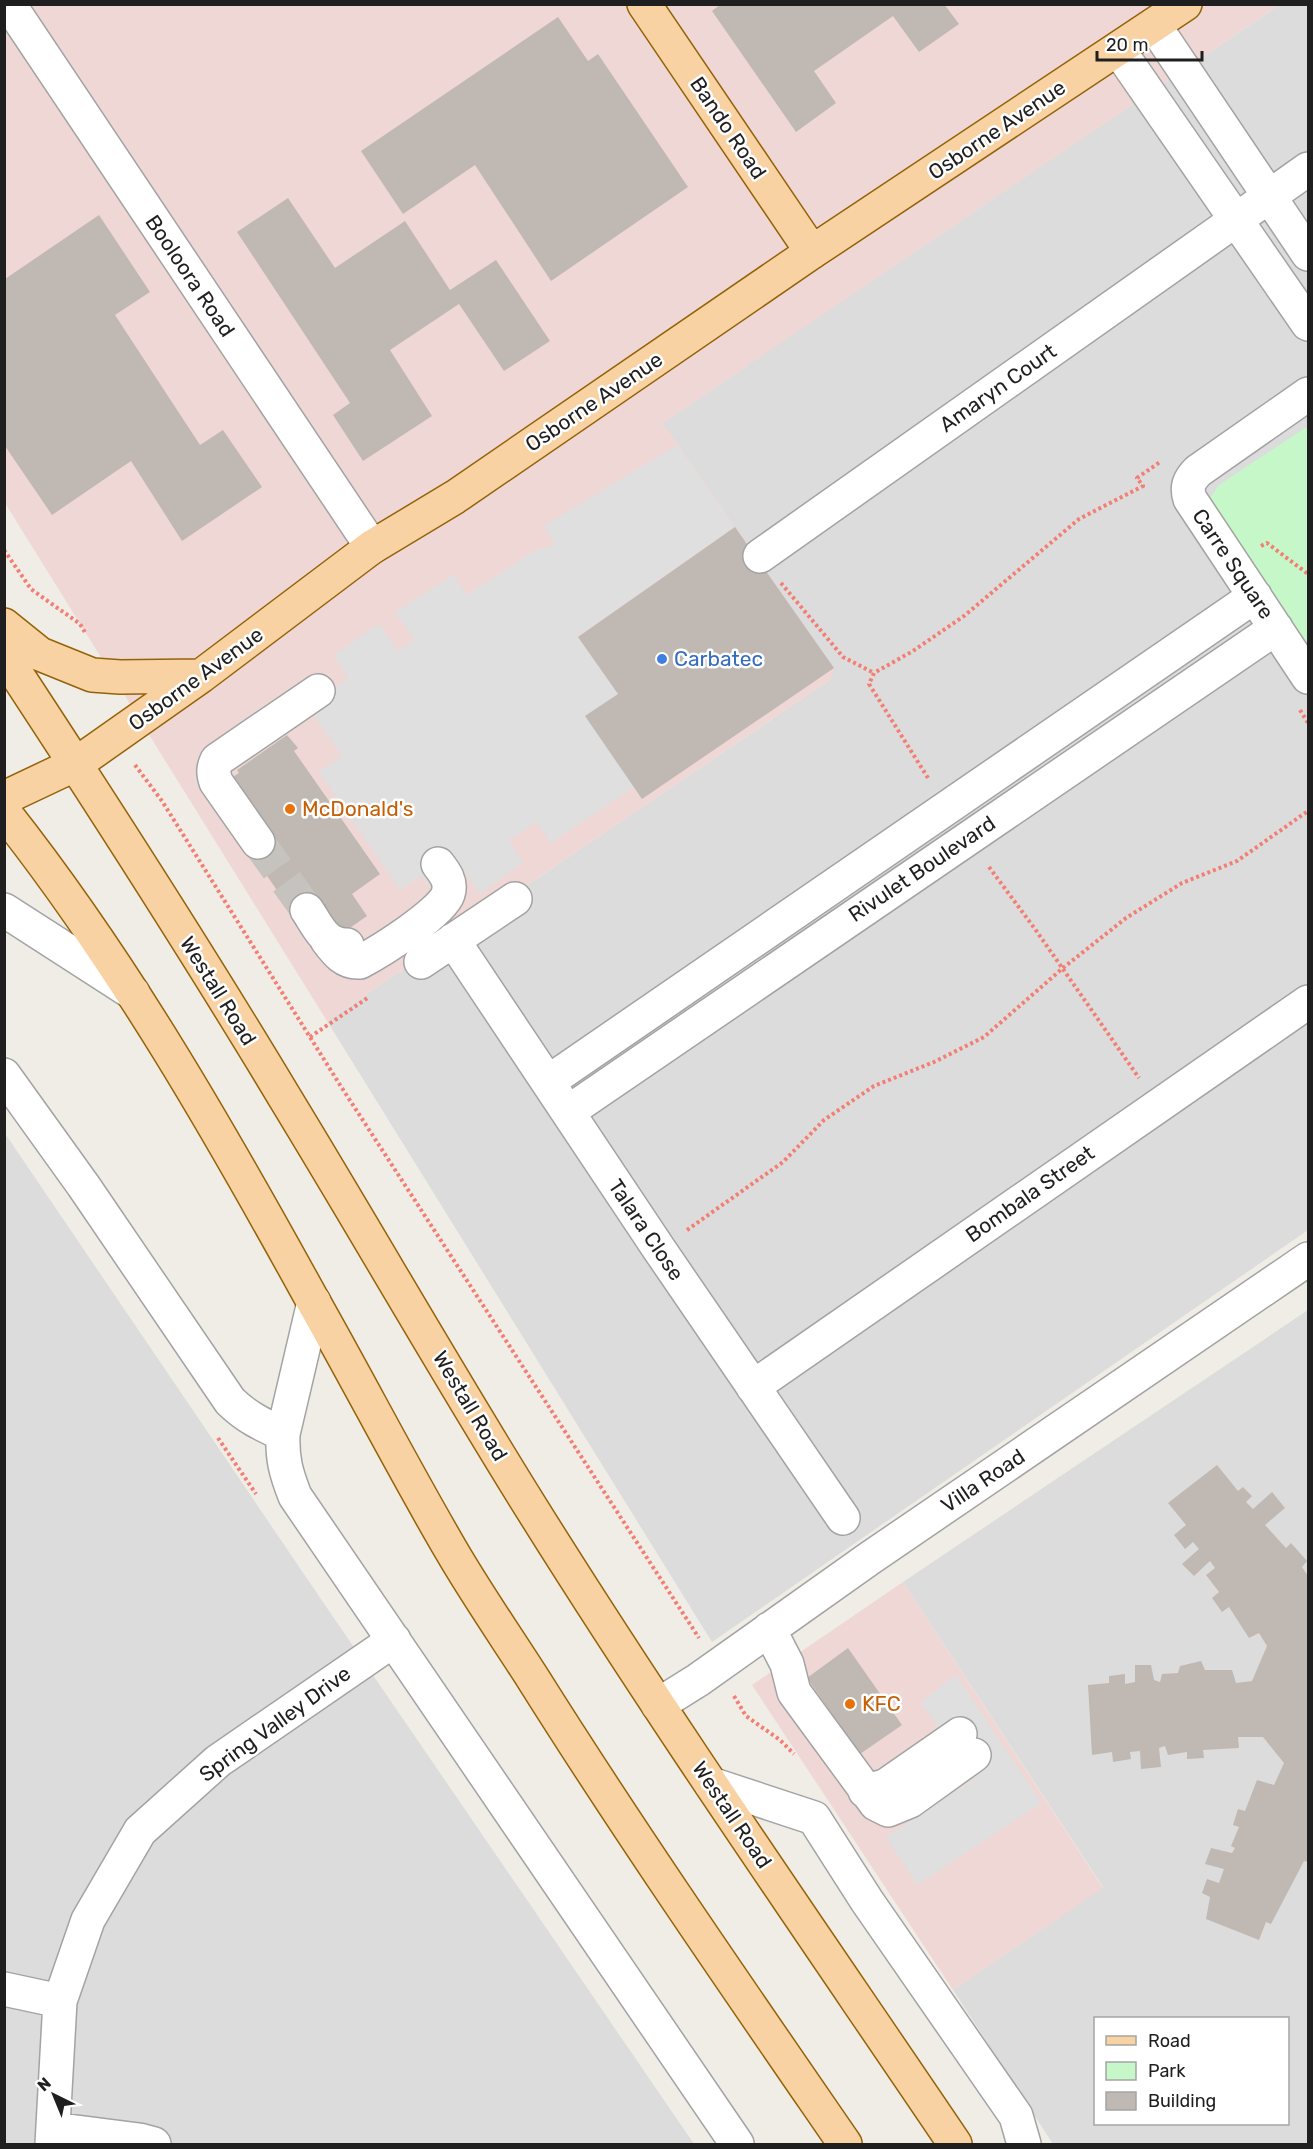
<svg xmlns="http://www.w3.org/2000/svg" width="1313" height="2149" font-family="Rubik,sans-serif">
	<rect width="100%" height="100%" fill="#f0ece6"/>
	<path fill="#dddcdc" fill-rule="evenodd" d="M 1279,5 L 1308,5 L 1308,1230 L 712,1642 L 327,1021 L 831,679 L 662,423 Z
		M 4,1132 L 327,1608 L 694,2144 L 5,2144 Z
		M 1308,1310 L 1308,2144 L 1053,2144 L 953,1990 L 1103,1887 L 903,1582 ZM 1096,2018 L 1288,2018 L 1288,2124 L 1096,2124 Z"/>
	<path fill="#efd7d6" d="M 5,5 L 1279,5 L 663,423 L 834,668 L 831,679 L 327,1021 L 5,503 Z
		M 903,1582 L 1103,1888 L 953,1990 L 752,1685 Z"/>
	<path fill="#c6f7c9" d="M 1308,426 L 1308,665 L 1204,507 L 1219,485 Z"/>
	<path fill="#dfdfdf" d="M 677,445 L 735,527 L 578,636 L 618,694 L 586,716 L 634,787 L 551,843 L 536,822 L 509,840 L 523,862 L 480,894 L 465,872 L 434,893 L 421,876 L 400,890 L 319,772 L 342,756 L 308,707 L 348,678 L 334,655 L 379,624 L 398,651 L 414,639 L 395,612 L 453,575 L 467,595 L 534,551 L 555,545 L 544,526 Z
		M 956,1675 L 1041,1803 L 917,1885 L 886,1837 L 974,1779 L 921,1702 Z"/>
	<path fill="#c0b8b3" d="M 721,4 L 944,4 L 959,24 L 919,52 L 893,16 L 814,71 L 836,103 L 796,132 L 712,11 Z
		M 558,17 L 588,61 L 598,54 L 688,187 L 551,281 L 475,165 L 403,214 L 361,151 Z
		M 288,198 L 335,268 L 405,221 L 450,290 L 496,260 L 550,341 L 504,371 L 459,304 L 390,350 L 432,416 L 363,461 L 333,415 L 350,403 L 237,232 Z
		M 99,215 L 150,292 L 115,315 L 200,445 L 223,430 L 262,487 L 182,541 L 131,461 L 52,515 L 5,446 L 5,279 Z
		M 735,527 L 834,668 L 642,799 L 585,716 L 618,694 L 578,637 Z
		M 287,735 L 298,748 L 294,751 L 380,874 L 352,894 L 367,916 L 347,930 L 296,918 L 248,848 L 226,781 L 239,773 L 237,770 Z
		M 1217,1465 L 1238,1491 L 1243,1487 L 1252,1496 L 1246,1502 L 1253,1509 L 1272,1492 L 1285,1508 L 1265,1525 L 1286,1548 L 1291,1543 L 1307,1561 L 1302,1567 L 1308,1576 L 1307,1596 L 1308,1598 L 1308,1862 L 1304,1861 L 1271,1924 L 1266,1922 L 1259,1940 L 1206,1919 L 1210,1897 L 1202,1893 L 1207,1879 L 1219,1883 L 1224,1869 L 1205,1864 L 1211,1848 L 1232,1853 L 1235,1848 L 1231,1846 L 1239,1827 L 1233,1825 L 1238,1809 L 1245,1811 L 1257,1780 L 1274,1785 L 1284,1763 L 1263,1737 L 1238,1737 L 1239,1748 L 1203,1750 L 1204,1758 L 1187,1759 L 1187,1752 L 1168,1755 L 1165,1746 L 1159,1748 L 1161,1767 L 1141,1769 L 1140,1751 L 1130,1752 L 1131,1759 L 1113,1762 L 1112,1752 L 1092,1755 L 1088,1685 L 1109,1683 L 1109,1676 L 1125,1674 L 1125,1684 L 1135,1682 L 1135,1665 L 1151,1665 L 1154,1680 L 1160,1682 L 1162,1674 L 1178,1673 L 1180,1666 L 1201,1661 L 1205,1670 L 1232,1670 L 1236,1683 L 1252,1681 L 1267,1646 L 1259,1633 L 1249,1638 L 1229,1607 L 1222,1612 L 1212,1598 L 1219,1592 L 1206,1575 L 1215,1568 L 1210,1561 L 1194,1576 L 1182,1564 L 1199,1549 L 1193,1542 L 1185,1549 L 1174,1535 L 1186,1525 L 1168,1503 Z
		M 848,1648 L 902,1725 L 860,1754 L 807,1678 Z"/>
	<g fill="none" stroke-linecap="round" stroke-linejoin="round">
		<path stroke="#c6c3be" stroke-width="33" stroke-dasharray="33 16" stroke-linecap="butt" d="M 258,842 L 307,910"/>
		<defs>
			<path id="minor" d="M 9,4 L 372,547
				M 1154,25 L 1308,254
				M 1118,49 L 1308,324
				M 1308,394 L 1198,471 C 1189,480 1186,487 1190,499 L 1308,677
				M 760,556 L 1308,169
				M 258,842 L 216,782 C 213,773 213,768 217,760 L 318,691
				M 4,910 L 133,993
				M 307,910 C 318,926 325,946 347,945
				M 327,940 C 336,952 344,963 360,962 C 379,952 442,913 448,894 C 452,882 445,873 438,864
				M 453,940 L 659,1249 L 843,1518
				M 421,962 L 515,899
				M 4,1075 L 83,1185 L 230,1401 C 246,1417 263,1425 283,1434
				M 548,1082 L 1255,596
				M 568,1112 L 1276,628
				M 314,1302 L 283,1434 C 282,1459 286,1473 295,1496 L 737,2144
				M 753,1387 L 1308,1002
				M 769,1629 L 787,1664 L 794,1692 L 876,1804 L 888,1810 L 910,1801 L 974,1755
				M 658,1705 L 698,1680 L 870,1558 L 1308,1259
				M 711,1784 L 814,1818 L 867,1901 L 1016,2116 L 1024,2144
				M 865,1791 L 885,1786 L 960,1734
				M 4,1989 L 60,2001
				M 53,2129 L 139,2140 L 154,2144
				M 52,2144 L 60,2001 L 88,1920 L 140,1831 L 218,1761 L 394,1640"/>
			<path id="major" d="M 644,4 L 812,252
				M 4,625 L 40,654 L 92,675 L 120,677 L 201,676
				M 4,655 C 100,801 195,948 285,1098 C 368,1234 447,1373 532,1509 C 667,1725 813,1934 955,2144
				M 4,798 L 76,764 L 201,676 L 372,547 L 455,497 L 812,252 L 1185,4
				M 4,812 C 124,964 220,1132 313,1301 C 360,1384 403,1468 451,1550 C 476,1593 505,1635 532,1677 C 632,1836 739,1990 845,2144"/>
		</defs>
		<use href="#minor" stroke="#a3a3a3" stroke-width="36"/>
		<use href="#major" stroke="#946307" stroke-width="36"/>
		<path stroke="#f37e73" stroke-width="4" stroke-dasharray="3 3" stroke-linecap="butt" d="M 1261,546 L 1267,543 L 1308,574
			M 4,550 L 31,589 L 80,624 L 86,634
			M 781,583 L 843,657 L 874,673
			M 1300,710 L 1308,723
			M 135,765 L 162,801 L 340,1085 L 699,1638
			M 928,778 L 869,684 L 874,673 L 913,651 L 964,616 L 1079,519 L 1143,486 L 1137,478 L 1160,462
			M 989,867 L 1035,929 L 1139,1078
			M 310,1037 L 369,997
			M 687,1230 L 783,1162 L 824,1120 L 874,1086 L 934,1062 L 984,1037 L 1063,968 L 1126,918 L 1182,883 L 1237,861 L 1308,811
			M 218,1438 L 256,1494
			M 734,1696 L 746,1716 L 780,1740 L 794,1754"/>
		<use href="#minor" stroke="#fff" stroke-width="33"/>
		<use href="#major" stroke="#f8d2a3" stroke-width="33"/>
	</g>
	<circle fill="#3f7fe0" stroke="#fff" stroke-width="2" cx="662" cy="659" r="6"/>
	<g fill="#e8710a" stroke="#fff" stroke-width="2">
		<circle cx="290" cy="809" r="6"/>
		<circle cx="850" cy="1704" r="6"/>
	</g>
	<g text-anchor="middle" stroke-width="5" stroke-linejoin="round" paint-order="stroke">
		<g font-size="21" fill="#1f1f1f" stroke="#fff">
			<text transform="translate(728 128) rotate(56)" y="7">Bando Road</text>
			<text transform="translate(997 130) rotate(-34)" y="7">Osborne Avenue</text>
			<text transform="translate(190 276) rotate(56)" y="7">Booloora Road</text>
			<text transform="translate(998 388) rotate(-35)" y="7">Amaryn Court</text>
			<text transform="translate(594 402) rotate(-34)" y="7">Osborne Avenue</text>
			<text transform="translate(1233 564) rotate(56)" y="7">Carre Square</text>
			<text transform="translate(196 679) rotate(-36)" y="7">Osborne Avenue</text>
			<text transform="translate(922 869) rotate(-34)" y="7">Rivulet Boulevard</text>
			<text transform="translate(218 991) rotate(58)" y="7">Westall Road</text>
			<text transform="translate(1030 1194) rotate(-35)" y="7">Bombala Street</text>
			<text transform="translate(646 1230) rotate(56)" y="7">Talara Close</text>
			<text transform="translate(470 1406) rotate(59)" y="7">Westall Road</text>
			<text transform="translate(983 1481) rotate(-34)" y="7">Villa Road</text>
			<text transform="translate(275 1724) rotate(-36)" y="7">Spring Valley Drive</text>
			<text transform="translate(732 1815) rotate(56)" y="7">Westall Road</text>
		</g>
		<g font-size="21" fill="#366cbe" stroke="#fff" text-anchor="start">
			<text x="674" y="666">Carbatec</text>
		</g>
		<g font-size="21" fill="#c56008" stroke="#fff" text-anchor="start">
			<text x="302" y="816">McDonald's</text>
			<text x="862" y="1711">KFC</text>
		</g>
	</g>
	<rect width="1313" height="2149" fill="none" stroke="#1f1f1f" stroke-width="12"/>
	<rect x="1094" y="2017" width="195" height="108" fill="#ffffff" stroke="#a5a5a5" stroke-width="1.5"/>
	<rect x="1106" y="2036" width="30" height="9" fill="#f8d2a3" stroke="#a5a5a5" stroke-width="1.5"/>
	<text x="1148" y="2047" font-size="18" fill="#1f1f1f">Road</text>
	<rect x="1106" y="2062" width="30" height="18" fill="#c6f7c9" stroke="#a5a5a5" stroke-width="1.5"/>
	<text x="1148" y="2077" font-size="18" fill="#1f1f1f">Park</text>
	<rect x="1106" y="2092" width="30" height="18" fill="#c0b8b3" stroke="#a5a5a5" stroke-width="1.5"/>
	<text x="1148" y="2107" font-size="18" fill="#1f1f1f">Building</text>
	<g transform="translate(54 2095) rotate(317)" stroke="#ffffff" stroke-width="4.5" paint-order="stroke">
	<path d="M0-4.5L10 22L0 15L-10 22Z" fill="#1f1f1f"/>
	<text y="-9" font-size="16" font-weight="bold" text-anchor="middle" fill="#1f1f1f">N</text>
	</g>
	<path d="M1097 51v9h105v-9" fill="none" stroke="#1f1f1f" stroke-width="3"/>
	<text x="1106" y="51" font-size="18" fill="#1f1f1f" stroke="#ffffff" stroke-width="4.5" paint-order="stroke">20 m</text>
</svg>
